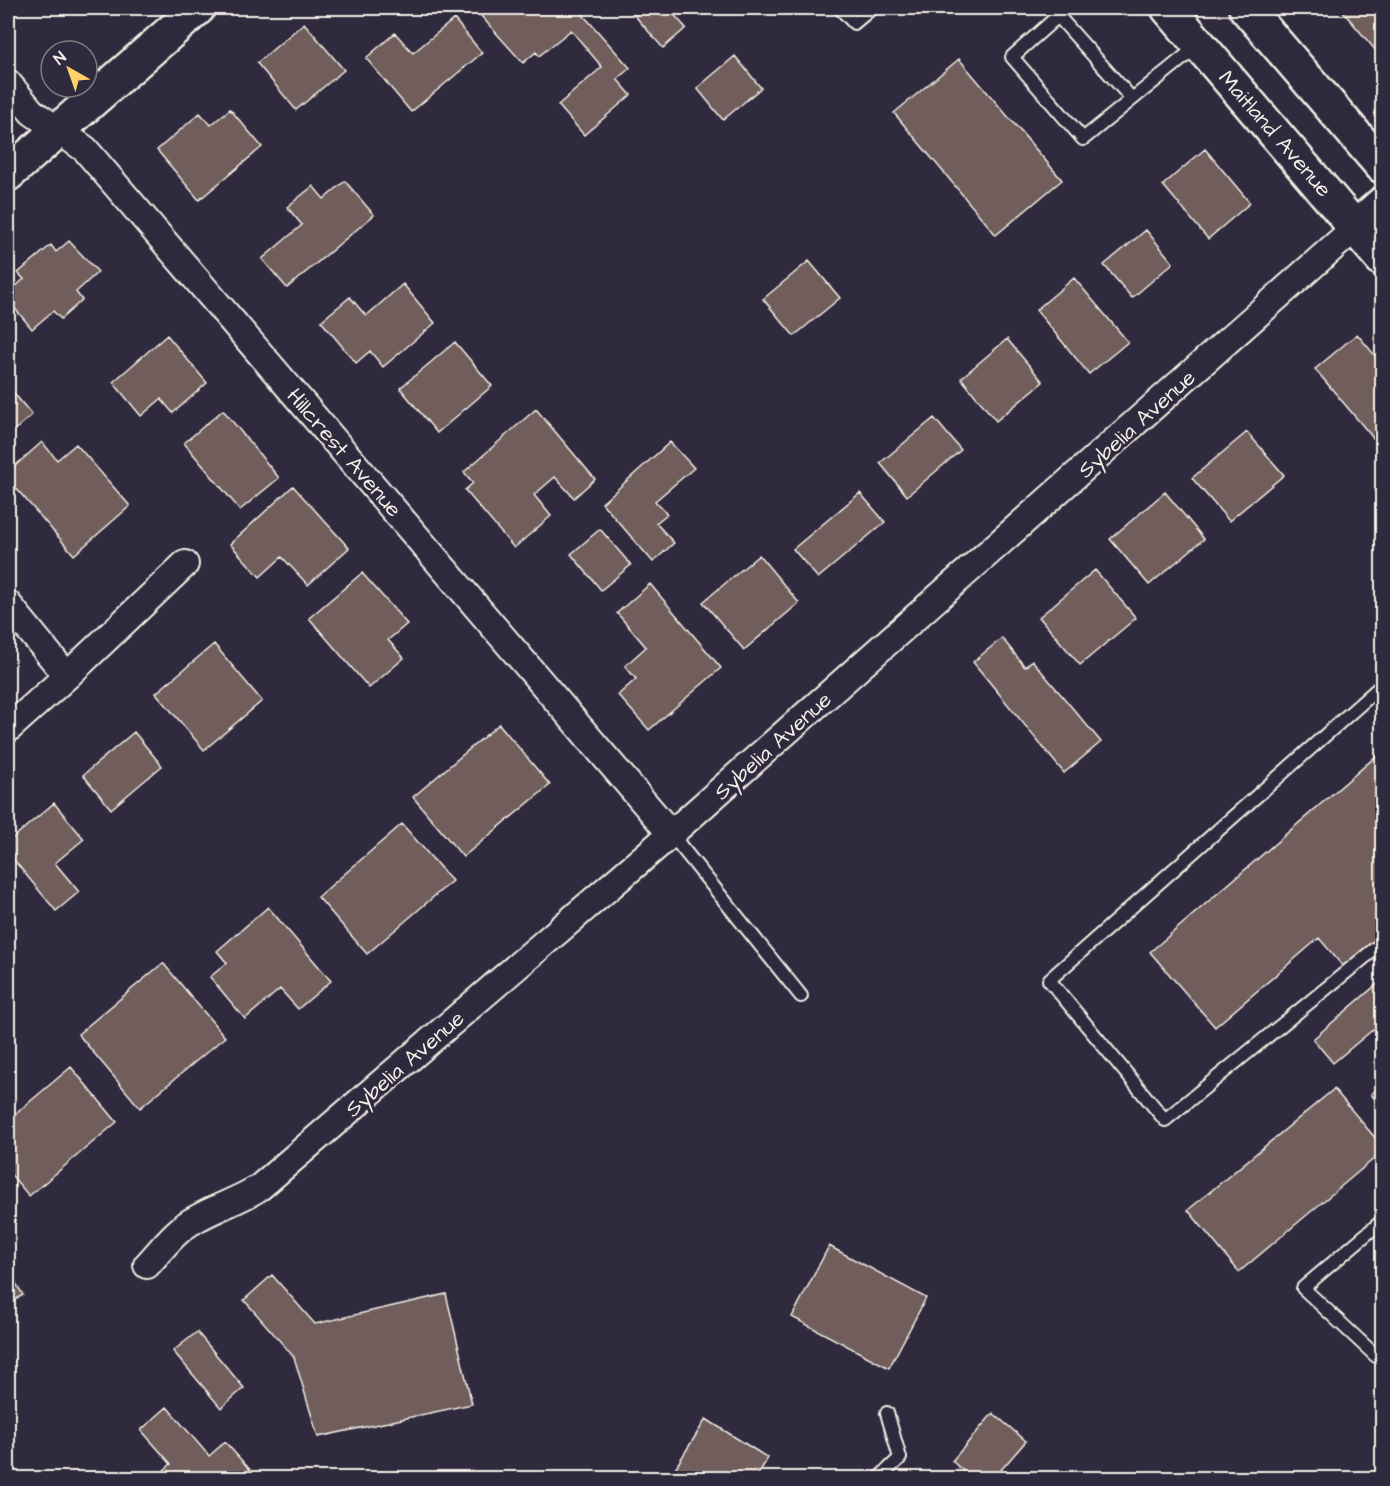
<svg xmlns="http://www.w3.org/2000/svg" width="1390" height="1486" font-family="'Architects Daughter',sans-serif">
	<rect width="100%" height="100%" fill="#2f2a3d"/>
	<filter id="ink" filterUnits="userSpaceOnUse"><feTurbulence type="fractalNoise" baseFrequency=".0167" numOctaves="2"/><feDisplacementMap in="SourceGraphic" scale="12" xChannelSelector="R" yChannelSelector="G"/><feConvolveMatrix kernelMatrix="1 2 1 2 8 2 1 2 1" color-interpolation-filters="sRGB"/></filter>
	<g filter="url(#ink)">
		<path fill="#6f5d5c" stroke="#f4f1e8" stroke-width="1.5" d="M 474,8 L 577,8 L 630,68 L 617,79 L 631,95 L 584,135 L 558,105 L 602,67 L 571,30 L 539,56 L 536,52 L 523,63 Z
			M 628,8 L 668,8 L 686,28 L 663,48 Z
			M 1340,8 L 1382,8 L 1382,58 Z
			M 454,19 L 482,53 L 411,112 L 366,58 L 395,33 L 413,53 Z
			M 304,23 L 344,70 L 296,110 L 257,63 Z
			M 735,56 L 761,88 L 723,120 L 697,88 Z
			M 959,59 L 1062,180 L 996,235 L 894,113 Z
			M 230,109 L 262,147 L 199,200 L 157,150 L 200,113 L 211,125 Z
			M 1205,149 L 1250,203 L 1208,239 L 1163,185 Z
			M 345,181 L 374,215 L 287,288 L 262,259 L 302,225 L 287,207 L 313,186 L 324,199 Z
			M 1146,230 L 1173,263 L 1132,298 L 1104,265 Z
			M 69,241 L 98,272 L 76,292 L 82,300 L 61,319 L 53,311 L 32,329 L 8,300 L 8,293 L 24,279 L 18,273 L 51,245 L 56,252 Z
			M 809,261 L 840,298 L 794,336 L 763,299 Z
			M 1074,278 L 1128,342 L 1089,374 L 1036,310 Z
			M 403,284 L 435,323 L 383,367 L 370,351 L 356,363 L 321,321 L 350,297 L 366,316 Z
			M 1357,334 L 1382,364 L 1382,433 L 1374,439 L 1315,369 Z
			M 167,335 L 207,383 L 173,413 L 161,399 L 141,416 L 113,382 Z
			M 1007,339 L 1043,382 L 996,421 L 961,378 Z
			M 455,342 L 492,386 L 437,433 L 400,388 Z
			M 8,386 L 32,415 L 8,436 Z
			M 536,409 L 595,479 L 574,498 L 555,477 L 534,495 L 551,516 L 514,548 L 465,490 L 473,483 L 464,472 Z
			M 223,410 L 279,478 L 240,510 L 184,443 Z
			M 934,418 L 961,450 L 907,496 L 880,463 Z
			M 1247,432 L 1284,475 L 1229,521 L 1192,478 Z
			M 42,442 L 57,460 L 76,444 L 130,506 L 74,555 L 8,479 L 8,472 Z
			M 670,442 L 694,468 L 655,501 L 667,514 L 656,523 L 674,543 L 653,562 L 602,503 Z
			M 293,486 L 349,548 L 308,585 L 282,557 L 260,577 L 230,544 Z
			M 1165,492 L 1204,539 L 1149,585 L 1110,539 Z
			M 860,493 L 885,522 L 818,578 L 793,549 Z
			M 600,529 L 631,565 L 601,590 L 571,554 Z
			M 759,555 L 799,603 L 744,650 L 703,602 Z
			M 1095,570 L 1136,618 L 1080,665 L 1039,617 Z
			M 362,573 L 407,624 L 388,640 L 404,658 L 369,688 L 309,618 Z
			M 650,584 L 721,668 L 649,730 L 618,695 L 636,679 L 625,666 L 646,647 L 617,613 Z
			M 1002,638 L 1025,667 L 1032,660 L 1101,742 L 1064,773 L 973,662 Z
			M 214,644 L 262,701 L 204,750 L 156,693 Z
			M 499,724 L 550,785 L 463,857 L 413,797 Z
			M 134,732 L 162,766 L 111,809 L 83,775 Z
			M 1382,751 L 1382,878 L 1380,880 L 1382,882 L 1382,938 L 1346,970 L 1319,938 L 1215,1027 L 1150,952 Z
			M 54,803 L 84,839 L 55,863 L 79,892 L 56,911 L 8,853 L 8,842 Z
			M 402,824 L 452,881 L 367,954 L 318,897 Z
			M 268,907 L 331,981 L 298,1009 L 280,989 L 245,1019 L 210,977 L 227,963 L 217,951 Z
			M 163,963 L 225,1037 L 140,1108 L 78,1034 Z
			M 1382,980 L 1382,1022 L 1333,1063 L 1313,1039 Z
			M 71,1067 L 117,1122 L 29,1196 L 8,1171 L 8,1120 Z
			M 1382,1085 L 1382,1108 L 1371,1094 Z
			M 1334,1089 L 1382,1146 L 1382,1152 L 1239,1272 L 1188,1210 Z
			M 829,1246 L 926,1298 L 889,1368 L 792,1317 Z
			M 8,1270 L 23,1295 L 8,1304 Z
			M 272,1275 L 315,1324 L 446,1294 L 472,1404 L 318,1437 L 294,1357 L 244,1300 Z
			M 197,1332 L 244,1388 L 221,1408 L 173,1351 Z
			M 167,1407 L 209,1456 L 225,1442 L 252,1472 L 244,1478 L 155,1478 L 171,1464 L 141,1430 Z
			M 993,1413 L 1026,1441 L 994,1478 L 971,1478 L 952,1461 Z
			M 706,1419 L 768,1458 L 756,1478 L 669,1478 Z"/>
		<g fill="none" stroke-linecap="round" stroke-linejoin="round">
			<defs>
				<path id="lane" d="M 840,8 L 854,23 L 872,8
					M 1132,99 L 1058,16 L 1012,57 L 1083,139 L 1199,45
					M 1382,685 L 1049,980 L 1165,1120 L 1382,943
					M 671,834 L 801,996
					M 1382,1221 L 1303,1288 L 1376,1356 L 1382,1351
					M 879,1478 L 900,1458 L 887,1413"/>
				<path id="street" d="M 8,83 L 32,112 L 85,149 L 671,834
					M 8,604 L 67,676
					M 8,729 L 67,676 L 185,564
					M 147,1265 C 162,1249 176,1229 196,1219 C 217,1207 240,1200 260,1187 L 671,834 L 1356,227"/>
				<path id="secondary" d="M 1168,8 L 1382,259
					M 1246,8 L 1382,166
					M 8,174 L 198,8
					M 1356,227 L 1382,204"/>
			</defs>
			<use href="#lane" stroke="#f4f1e8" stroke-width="16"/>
			<use href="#street" stroke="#f4f1e8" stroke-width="30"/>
			<use href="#secondary" stroke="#f4f1e8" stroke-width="38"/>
			<use href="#lane" stroke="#2f2a3d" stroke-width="12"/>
			<use href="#street" stroke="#2f2a3d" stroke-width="26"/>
			<use href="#secondary" stroke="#2f2a3d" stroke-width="33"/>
		</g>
	</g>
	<g text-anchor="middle" stroke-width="6" stroke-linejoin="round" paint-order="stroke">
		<g font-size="22" fill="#f4f1e8" stroke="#2f2a3d">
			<text transform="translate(1276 133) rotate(49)" y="8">Maitland Avenue</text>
			<text transform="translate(1136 423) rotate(-42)" y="8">Sybelia Avenue</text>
			<text transform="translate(345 452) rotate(49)" y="8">Hillcrest Avenue</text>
			<text transform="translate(772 745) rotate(-42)" y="8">Sybelia Avenue</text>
			<text transform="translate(404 1063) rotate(-41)" y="8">Sybelia Avenue</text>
		</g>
	</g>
	<rect width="1390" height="1486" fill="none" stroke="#2f2a3d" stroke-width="30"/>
	<rect x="15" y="15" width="1360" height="1456" fill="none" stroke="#f4f1e8" stroke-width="2" filter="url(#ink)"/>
	<g transform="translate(69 69) rotate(320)"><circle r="28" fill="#2f2a3d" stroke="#7e7a81" stroke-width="1.5"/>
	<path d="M0-4.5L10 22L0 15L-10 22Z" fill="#ffd166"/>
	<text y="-9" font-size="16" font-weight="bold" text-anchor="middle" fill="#f4f1e8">N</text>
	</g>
</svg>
